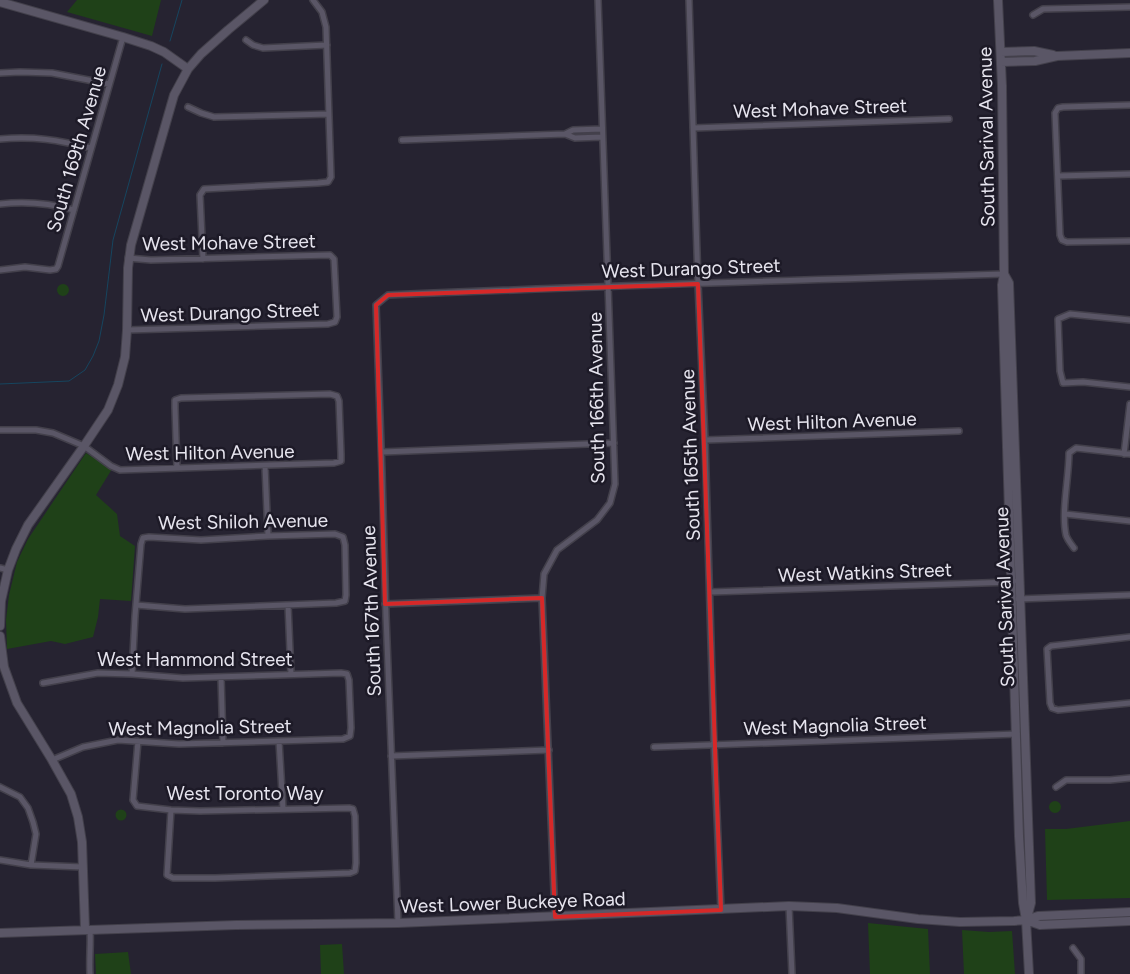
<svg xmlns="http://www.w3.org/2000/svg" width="1130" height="974" font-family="Figtree,sans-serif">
	<rect width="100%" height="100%" fill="#262331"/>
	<path fill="#1f4118" d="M 77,0 L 161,0 L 152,36 L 67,12 Z
		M57 290a6 6 0 1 1 12 0a6 6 0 1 1-12 0Z
		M 86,453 L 112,469 L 96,495 L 117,514 L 120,536 L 135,546 L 131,601 L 100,599 L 98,617 L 93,637 L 65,644 L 51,641 L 7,649 L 6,620 L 9,595 L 17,562 L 28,539 Z
		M1049 807a6 6 0 1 1 12 0a6 6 0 1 1-12 0Z
		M115.5 815a5.5 5.5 0 1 1 11 0a5.5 5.5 0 1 1-11 0Z
		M 1130,821 L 1130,898 L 1047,900 L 1045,829 L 1066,829 Z
		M 868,923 L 928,929 L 930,974 L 870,974 Z
		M 962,930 L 989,932 L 1012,931 L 1015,974 L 964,974 Z
		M 342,944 L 344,974 L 321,974 L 320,945 Z
		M 128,952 L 131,974 L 96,974 L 95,954 Z"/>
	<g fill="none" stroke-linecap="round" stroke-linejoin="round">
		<path stroke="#16455f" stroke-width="1" d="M 170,41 L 182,0
			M 0,384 L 69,381 L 85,370 L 93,356 L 99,341 L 104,315 L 113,240 L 162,64"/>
		<defs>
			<path id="street" d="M 689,0 L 698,284 L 705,440 L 714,744 L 721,910
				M 1033,15 L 1043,9 L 1130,7
				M 246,40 L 253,45 L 263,48 L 327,45
				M 0,73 L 20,72 L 52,73 L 109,84
				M 1130,105 L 1063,107 L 1058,108 L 1055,113 L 1060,235 L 1062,240 L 1067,242 L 1130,241
				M 188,107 L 201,113 L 214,117 L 329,114
				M 693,128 L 949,119
				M 565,134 L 573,130 L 602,129
				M 0,139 C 34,136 58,140 91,148
				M 402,140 L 565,134 L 575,138 L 602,137
				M 1058,176 L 1130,174
				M 0,204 C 26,201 49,203 74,210
				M 203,259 L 200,195 L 204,189 L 318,183 L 328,182 L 331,177 L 326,27 L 322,12 L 313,0
				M 0,270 L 25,267 L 50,270 L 56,269 L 58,266 L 123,37
				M 1130,320 L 1070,314 L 1058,319 L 1060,371 L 1063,383 L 1083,382 L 1130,387
				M 127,330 L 328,324 L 335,322 L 337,317 L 334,259 L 330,255 L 151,260 L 128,258
				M 0,430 L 36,430 L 53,433 L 84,446 L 111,466 L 120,470 L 334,463 L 341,461 L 341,454 L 339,401 L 337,396 L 330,394 L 181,398 L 175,400 L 175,408 L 177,468
				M 705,440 L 959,431
				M 382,452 L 614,443
				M 1124,454 L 1130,404
				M 265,466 L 268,536
				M 1065,514 L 1130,521
				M 1074,548 C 1071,544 1067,539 1066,535 C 1061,512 1069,477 1069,453 L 1076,448 L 1130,454
				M 0,568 L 8,570
				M 710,592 L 1012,582 L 1014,581
				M 1018,599 L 1130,595
				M 385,604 L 542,598
				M 288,605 L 291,674
				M 1130,637 L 1051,646 L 1047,649 L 1050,703 L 1052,708 L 1058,710 L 1130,703
				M 132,674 L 135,616 L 141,544 L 143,538 L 149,537 L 201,540 L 268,536 L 335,534 L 343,537 L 345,545 L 346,595 L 345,601 L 336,603 L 185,609 L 136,605
				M 221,677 L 223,743
				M 43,683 L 98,673 L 132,674 L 183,678 L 341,673 L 347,674 L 349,680 L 351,728 L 350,736 L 343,739 L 179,744 L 118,740 L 83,747 L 52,760
				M 138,741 L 133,800 L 137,806 L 171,810 L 200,811 L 349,808 L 353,809 L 355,816 L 356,863 L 355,871 L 350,873 L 215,878 L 173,878 L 167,875 L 171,810
				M 279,741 L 283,809
				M 654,747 L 1017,734
				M 391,756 L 549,750
				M 0,787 L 20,797 L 28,808 L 33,822 L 36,834 L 31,865
				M 1056,787 L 1066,780 L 1110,780 L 1130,778
				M 0,860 L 31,865 L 83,867
				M 789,906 L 792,974
				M 555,917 L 542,598 L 544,574 L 557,550 L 597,520 L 610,503 L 615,484 L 598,0
				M 398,923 L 386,616 L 382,473 L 376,305 L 388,295 C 593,286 798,280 1004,274
				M 1073,948 L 1081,959 L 1081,974
				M 90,974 C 89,959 91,944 90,929"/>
			<path id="secondary" d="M 998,0 L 1002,86 L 1004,274 L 1002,285 L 1019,836 L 1023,903 L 1026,920 L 1029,974
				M 0,2 L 123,37 L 151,46 L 164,52 L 188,69
				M 1001,52 L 1034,51 L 1053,55
				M 1001,62 L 1035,61 L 1057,56 L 1130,53
				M 1004,274 L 1009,283 L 1031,903 L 1027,918
				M 0,626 L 1,601 L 8,570 L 16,549 L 28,525 L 84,446 L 108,410 L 118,385 L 125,357 L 127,330 L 128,268 L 131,245 L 174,95 L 188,69 L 201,54 L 228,30 L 264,0
				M 0,636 L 4,667 L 17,703 L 52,760 L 71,794 L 78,817 L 82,842 L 85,929
				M 1026,920 L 1040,925 L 1130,921
				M 0,933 L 236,925 L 398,923 L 789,906 L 837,908 L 918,919 L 960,922 L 1014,921 L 1026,920 L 1038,916 L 1130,912"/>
		</defs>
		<use href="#street" stroke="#43404b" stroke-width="8"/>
		<use href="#secondary" stroke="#43404b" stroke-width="10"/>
		<use href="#street" stroke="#5a5666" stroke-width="5"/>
		<use href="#secondary" stroke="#5a5666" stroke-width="8"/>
	</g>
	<path fill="none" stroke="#d62828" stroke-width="4" stroke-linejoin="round" d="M 698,284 L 721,910 L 555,917 L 542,598 L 385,604 L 376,305 L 388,295 Z"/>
	<g text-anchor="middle" stroke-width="5" stroke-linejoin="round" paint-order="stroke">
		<g font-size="19" fill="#e6e4ee" stroke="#1d1a27">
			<text transform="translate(820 108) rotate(-2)" y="7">West Mohave Street</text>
			<text transform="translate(986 137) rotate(-91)" y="7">South Sarival Avenue</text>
			<text transform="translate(76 149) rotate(-74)" y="7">South 169th Avenue</text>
			<text transform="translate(229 242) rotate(-1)" y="7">West Mohave Street</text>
			<text transform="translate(691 268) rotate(-2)" y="7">West Durango Street</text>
			<text transform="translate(230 312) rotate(-2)" y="7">West Durango Street</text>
			<text transform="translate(596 398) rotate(-91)" y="7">South 166th Avenue</text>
			<text transform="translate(832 421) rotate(-2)" y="7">West Hilton Avenue</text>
			<text transform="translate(210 452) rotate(-1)" y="7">West Hilton Avenue</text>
			<text transform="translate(690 455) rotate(-92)" y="7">South 165th Avenue</text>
			<text transform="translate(243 521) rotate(-1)" y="7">West Shiloh Avenue</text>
			<text transform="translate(865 572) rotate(-2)" y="7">West Watkins Street</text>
			<text transform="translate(1004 597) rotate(-92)" y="7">South Sarival Avenue</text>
			<text transform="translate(371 611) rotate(-92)" y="7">South 167th Avenue</text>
			<text x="195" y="666">West Hammond Street</text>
			<text transform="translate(835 725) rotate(-2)" y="7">West Magnolia Street</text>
			<text transform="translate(200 727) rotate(-1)" y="7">West Magnolia Street</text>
			<text x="245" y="800">West Toronto Way</text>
			<text transform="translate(513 902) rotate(-2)" y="7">West Lower Buckeye Road</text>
		</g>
	</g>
</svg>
